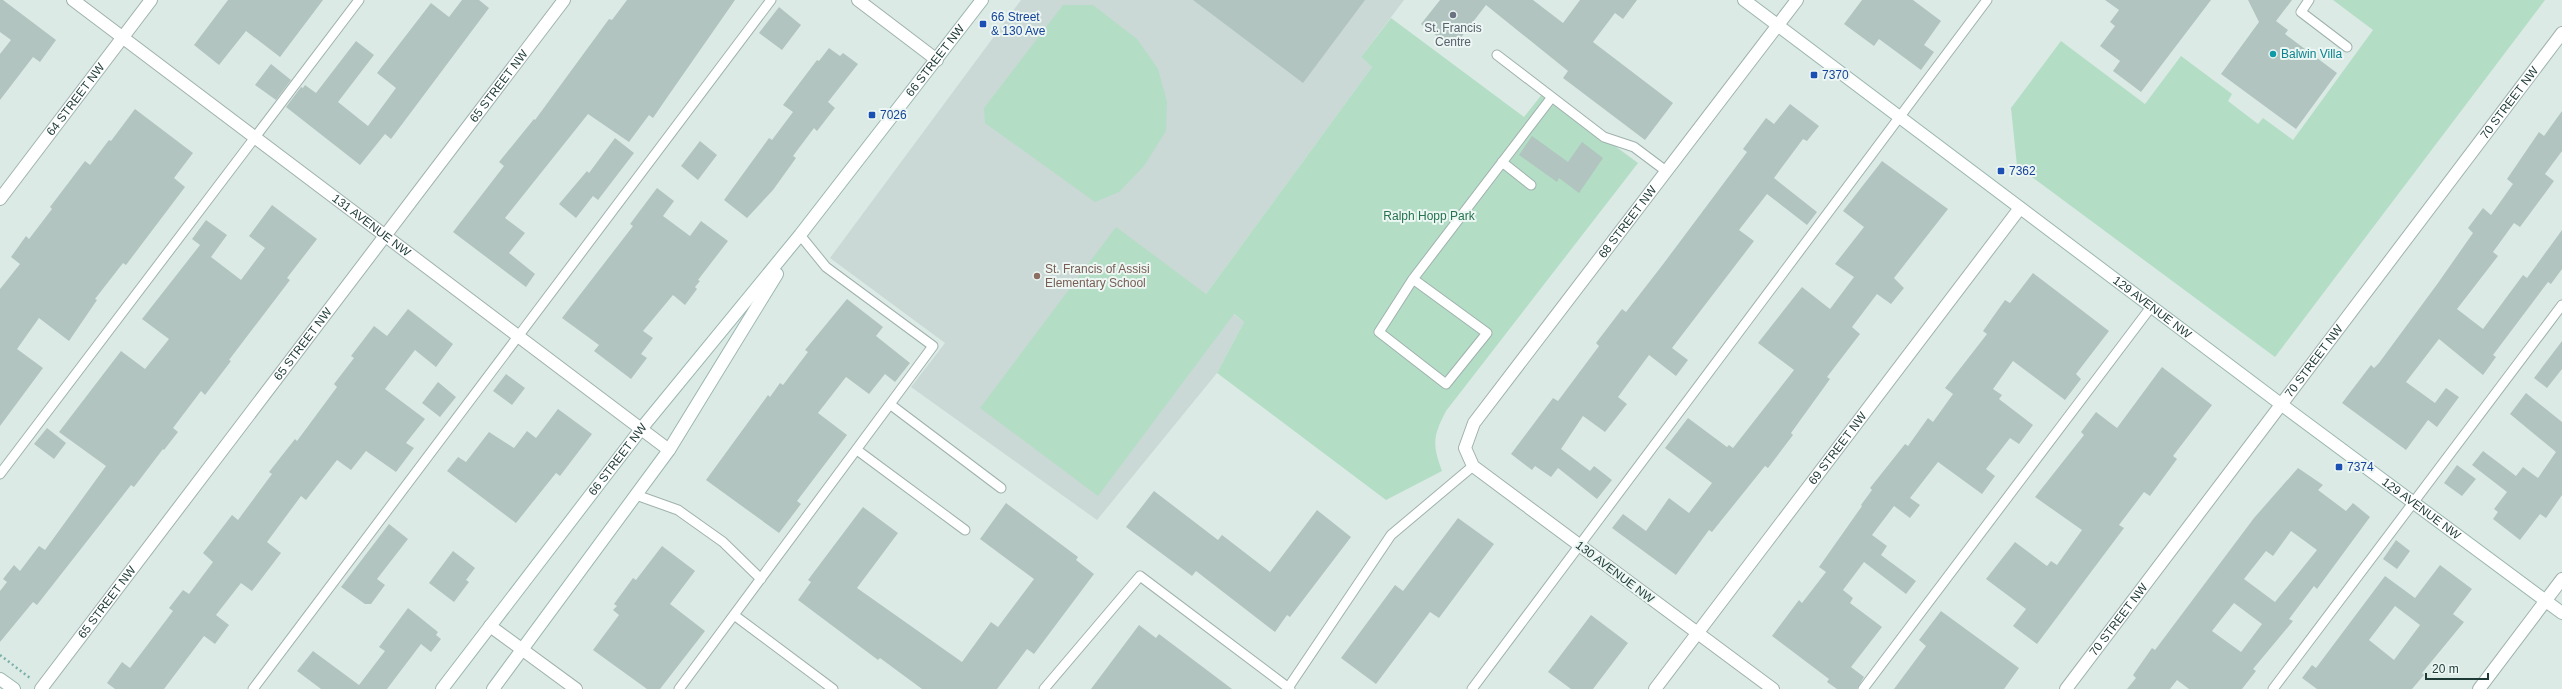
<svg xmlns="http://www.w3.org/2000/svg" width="2562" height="689" font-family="Helvetica,sans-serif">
	<rect width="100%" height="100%" fill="#dceae6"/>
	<path fill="#cad9d5" d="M 1021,0 L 1404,0 L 1361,57 L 1372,67 L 1206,294 L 1244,322 L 1217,373 L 1097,520 L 911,387 L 945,343 L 830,258 Z"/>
	<path fill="#b3ddc5" d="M 2333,0 L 2545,0 L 2275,357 L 2017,166 L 2011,108 L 2061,41 L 2145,104 L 2181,56 L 2232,94 L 2228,101 L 2258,124 L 2263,118 L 2293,140 L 2373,30 Z
		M 1063,5 L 1093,5 L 1137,39 L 1158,69 L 1167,102 L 1166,131 L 1144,166 L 1119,192 L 1095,202 L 985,123 L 984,108 Z
		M 1391,18 L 1524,117 L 1543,93 L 1638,163 L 1446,411 C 1433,436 1432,444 1442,471 L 1386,500 L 1217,373 L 1244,322 L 1234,314 L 1098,496 L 980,408 L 1116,227 L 1206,294 L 1372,67 L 1361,57 Z"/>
	<path fill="#b1c4bf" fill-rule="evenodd" d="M 0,0 L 3,0 L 56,40 L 40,62 L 33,57 L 0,100 L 0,54 L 11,40 L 0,32 Z
		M 228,0 L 323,0 L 280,57 L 246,31 L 219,65 L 194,45 Z
		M 462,0 L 479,0 L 489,8 L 391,139 L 385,134 L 360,165 L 286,107 L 301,87 L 303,88 L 305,85 L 316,93 L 356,41 L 374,55 L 338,102 L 368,126 L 396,88 L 377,73 L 431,3 L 449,17 Z
		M 627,0 L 735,0 L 666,99 L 653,118 L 649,115 L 629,142 L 588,114 L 505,218 L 525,233 L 509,253 L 535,274 L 526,287 L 453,232 L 504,166 L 499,162 L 534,119 L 535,120 L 609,19 L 612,20 Z
		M 1193,0 L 1365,0 L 1303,83 Z
		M 1440,0 L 1533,0 L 1563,23 L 1580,0 L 1637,0 L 1623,19 L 1615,13 L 1593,42 L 1673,103 L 1645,140 L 1563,78 L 1568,71 L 1486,5 L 1453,48 L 1421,24 Z
		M 1862,0 L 1913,0 L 1941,21 L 1924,45 L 1934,52 L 1921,70 L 1879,39 L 1874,46 L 1844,24 Z
		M 2105,0 L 2211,0 L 2141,92 L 2113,71 L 2120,61 L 2100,46 L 2115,26 L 2110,22 L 2119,10 Z
		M 2248,0 L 2292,0 L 2276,21 L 2288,30 L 2285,34 L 2337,73 L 2296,129 L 2221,74 L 2259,22 Z
		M 779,7 L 801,25 L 782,50 L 759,33 Z
		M 829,48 L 840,56 L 843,53 L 858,64 L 828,102 L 835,108 L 817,131 L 814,128 L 793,156 L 796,158 L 773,190 L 747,218 L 724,200 L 769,138 L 772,140 L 793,112 L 783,105 L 817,60 L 819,61 Z
		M 271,64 L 291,80 L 276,100 L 255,85 Z
		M 1790,104 L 1819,126 L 1807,141 L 1803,139 L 1774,178 L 1817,212 L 1807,225 L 1767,194 L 1739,230 L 1754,241 L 1672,348 L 1688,360 L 1676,376 L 1649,355 L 1618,397 L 1627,404 L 1605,432 L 1583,416 L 1561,449 L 1590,471 L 1594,466 L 1612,480 L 1597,499 L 1558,468 L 1551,477 L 1535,466 L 1532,470 L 1511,454 L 1553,398 L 1558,401 L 1599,346 L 1596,343 L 1622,309 L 1626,312 L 1664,263 L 1747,152 L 1743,149 L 1766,118 L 1774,124 Z
		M 135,109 L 193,153 L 174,178 L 185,187 L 126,265 L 123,263 L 95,299 L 97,300 L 69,341 L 39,318 L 17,349 L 43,368 L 0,426 L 0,289 L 20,264 L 11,257 L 26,236 L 29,239 L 52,209 L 50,207 L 85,161 L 90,165 L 109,140 L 111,141 Z
		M 2562,111 L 2562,151 L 2545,174 L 2554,181 L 2520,227 L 2514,223 L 2493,252 L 2498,256 L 2457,309 L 2483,329 L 2523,275 L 2527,278 L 2562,230 L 2562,269 L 2551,284 L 2548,282 L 2493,355 L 2496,357 L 2483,375 L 2439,339 L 2406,382 L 2435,403 L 2446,388 L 2459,397 L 2437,427 L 2428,420 L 2406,450 L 2342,403 L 2371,365 L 2374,368 L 2379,363 L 2438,283 L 2473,233 L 2468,228 L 2483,208 L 2491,215 L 2513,184 L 2507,179 L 2539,132 L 2544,136 Z
		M 1532,136 L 1568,162 L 1582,142 L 1603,158 L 1579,193 L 1559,178 L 1557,182 L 1519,155 Z
		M 615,138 L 634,153 L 598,200 L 593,196 L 576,218 L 559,204 L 587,171 L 589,173 Z
		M 700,141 L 717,155 L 698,180 L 681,166 Z
		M 1882,161 L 1948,209 L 1894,278 L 1904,288 L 1891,304 L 1877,294 L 1852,327 L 1860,334 L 1827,377 L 1830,379 L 1791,433 L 1793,435 L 1768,468 L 1765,466 L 1712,532 L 1709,530 L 1676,575 L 1612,528 L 1623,514 L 1646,531 L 1669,498 L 1689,513 L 1712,483 L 1665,448 L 1688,418 L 1727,447 L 1729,445 L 1733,448 L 1794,370 L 1758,343 L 1802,287 L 1830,309 L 1854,277 L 1835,264 L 1864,227 L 1843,211 Z
		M 657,188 L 674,201 L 663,216 L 690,236 L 701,221 L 728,241 L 698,280 L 700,281 L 695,287 L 697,289 L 685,305 L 673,295 L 643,331 L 653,338 L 641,354 L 647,358 L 631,379 L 594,351 L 599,345 L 562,318 L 633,226 L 630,224 Z
		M 272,205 L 317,239 L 287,278 L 290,280 L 229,360 L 231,361 L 205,395 L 201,391 L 173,428 L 178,432 L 164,450 L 163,449 L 134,487 L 131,485 L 37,605 L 33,602 L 0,642 L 0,591 L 7,582 L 3,579 L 14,565 L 20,571 L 39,546 L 45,550 L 106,466 L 59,432 L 121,351 L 145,369 L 169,339 L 142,319 L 200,245 L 192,239 L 206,220 L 227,235 L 211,257 L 241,280 L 265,248 L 249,236 Z
		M 2033,273 L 2109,331 L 2076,374 L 2081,379 L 2065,400 L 2013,361 L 1993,389 L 2002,395 L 1999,399 L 2033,425 L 2019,444 L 2010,438 L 1986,469 L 1995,476 L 1982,494 L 1938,462 L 1910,498 L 1920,505 L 1910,518 L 1894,506 L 1872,535 L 1887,546 L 1881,555 L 1916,581 L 1906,594 L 1864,562 L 1843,590 L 1853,598 L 1850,603 L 1882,627 L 1851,667 L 1864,677 L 1857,689 L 1837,689 L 1827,682 L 1829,679 L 1772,636 L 1799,600 L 1802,603 L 1826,572 L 1819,567 L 1862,506 L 1861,505 L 1872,490 L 1870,488 L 1905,444 L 1908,446 L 1928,418 L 1933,422 L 1953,394 L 1945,388 L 1987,334 L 1983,331 L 2005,300 L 2010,303 Z
		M 847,299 L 883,327 L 876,336 L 910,363 L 895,382 L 885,374 L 869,394 L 846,377 L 818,413 L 847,435 L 797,501 L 801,504 L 779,533 L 706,480 L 768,395 L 770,397 L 780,383 L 783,385 L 808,352 L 805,350 Z
		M 408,309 L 453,344 L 436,367 L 415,350 L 385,389 L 425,419 L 406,443 L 414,448 L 396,472 L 366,451 L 351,470 L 337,460 L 306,500 L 301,496 L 267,542 L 281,553 L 252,591 L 241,583 L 216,615 L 229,625 L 215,644 L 204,636 L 164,689 L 115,689 L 107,683 L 122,662 L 130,668 L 173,611 L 169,608 L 183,590 L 189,594 L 213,562 L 203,553 L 232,515 L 238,520 L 272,474 L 269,472 L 295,439 L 297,441 L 337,387 L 334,384 L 354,358 L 351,356 L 374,326 L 387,336 Z
		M 2562,341 L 2562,369 L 2547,388 L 2534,378 Z
		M 2162,367 L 2212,405 L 2173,456 L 2177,459 L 2150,496 L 2144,492 L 2119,525 L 2124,528 L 2037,644 L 2013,626 L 2026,609 L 1986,579 L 2015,542 L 2047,566 L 2051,561 L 2057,565 L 2082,530 L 2035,497 L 2084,435 L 2081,432 L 2096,412 L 2117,428 Z
		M 506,374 L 525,388 L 512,405 L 493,391 Z
		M 438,382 L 456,397 L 440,417 L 422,403 Z
		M 2526,393 L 2562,422 L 2562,495 L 2546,518 L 2540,514 L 2520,540 L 2493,519 L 2498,512 L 2494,509 L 2507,492 L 2472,465 L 2483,451 L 2516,476 L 2523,467 L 2538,478 L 2556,452 L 2510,414 Z
		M 558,409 L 592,434 L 560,476 L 556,473 L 516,523 L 447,471 L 458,457 L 466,462 L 489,432 L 514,448 L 527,431 L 536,438 Z
		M 47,428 L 66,443 L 54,459 L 34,444 Z
		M 2457,465 L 2476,479 L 2462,496 L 2444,483 Z
		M 2298,468 L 2323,485 L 2318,490 L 2346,511 L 2353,503 L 2370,517 L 2317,589 L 2314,586 L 2289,619 L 2293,621 L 2253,669 L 2256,671 L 2242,689 L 2189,689 L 2177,680 L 2170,689 L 2127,689 L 2136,678 L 2133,675 L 2152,648 L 2155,650 L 2254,518 ZM 2291,531 L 2317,550 L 2275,602 L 2244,579 L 2266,551 L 2273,556 ZM 2234,603 L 2262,624 L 2241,652 L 2212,631 Z
		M 1154,491 L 1218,540 L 1222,535 L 1270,572 L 1317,510 L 1351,537 L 1290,617 L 1287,615 L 1275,632 L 1196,571 L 1192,576 L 1126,527 Z
		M 1006,503 L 1078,557 L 1076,560 L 1094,574 L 1034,654 L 1027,649 L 997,689 L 922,689 L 880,658 L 878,660 L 798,600 L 811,582 L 808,580 L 863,507 L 898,533 L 857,588 L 962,662 L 991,622 L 998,627 L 1034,579 L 980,539 Z
		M 1458,518 L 1494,544 L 1439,618 L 1430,612 L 1376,684 L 1341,658 L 1395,585 L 1403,591 Z
		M 389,524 L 408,539 L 377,579 L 385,585 L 371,604 L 365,604 L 341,587 Z
		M 2396,540 L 2410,551 L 2397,569 L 2383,559 Z
		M 662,546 L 695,571 L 670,604 L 705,631 L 660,689 L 647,689 L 593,650 L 619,615 L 613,610 L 617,606 L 614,604 L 633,578 L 636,580 Z
		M 453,551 L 475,568 L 466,580 L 469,582 L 454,602 L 429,583 Z
		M 2440,565 L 2472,589 L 2453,614 L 2464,622 L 2422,673 L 2424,675 L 2412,689 L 2317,689 L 2302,678 L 2312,665 L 2316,668 L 2385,576 L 2415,598 ZM 2395,606 L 2420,625 L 2394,660 L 2369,640 Z
		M 408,608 L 438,632 L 436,635 L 441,639 L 431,652 L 421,644 L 387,689 L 321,689 L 297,671 L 313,651 L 359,685 L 385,651 L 379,647 Z
		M 1941,611 L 2019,668 L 2004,689 L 1894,689 L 1926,646 L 1919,640 Z
		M 1591,615 L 1628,643 L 1593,689 L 1571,689 L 1548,672 Z
		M 1139,625 L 1156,638 L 1159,634 L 1232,689 L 1091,689 Z"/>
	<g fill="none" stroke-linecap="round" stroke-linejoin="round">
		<defs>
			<path id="lane" d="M 2309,0 L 2301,12 L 2347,47
				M 1497,55 L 1604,137 L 1634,147 L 1666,171
				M 1502,162 L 1531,185
				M 1413,279 L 1487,333 L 1446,384 L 1379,332 L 1413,279 L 1552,97
				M 891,405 L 1001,488
				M 857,450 L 965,530
				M 0,474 L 359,0
				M 636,495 L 678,510 L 723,542 L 761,579
				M 734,615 L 833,689
				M 1288,688 L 1391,535 L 1473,466
				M 253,689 L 771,0
				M 679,689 L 933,346 L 826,267 L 800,235
				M 1044,689 L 1140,576 L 1290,689
				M 1472,689 L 1987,0
				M 1863,689 L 2151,307
				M 2273,689 L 2562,305"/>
			<g id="street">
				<path id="s1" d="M 73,0 L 669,450"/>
				<path d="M 858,0 L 937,60"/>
				<path id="s2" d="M 0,199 L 151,0"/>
				<path d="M 490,626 L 576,689"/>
				<path id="s3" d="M 41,689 L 564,0"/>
				<path id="s4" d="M 1655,689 L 2020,208"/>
				<path id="s5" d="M 1773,689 L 1473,466 L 1465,448 L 1474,423 L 1797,0"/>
				<path id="s6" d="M 2066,689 L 2562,33"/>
				<path d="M 2479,689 L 2562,579"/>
			</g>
			<g id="secondary">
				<path id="s7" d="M 1744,0 L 2282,405 L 2562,613"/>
				<path d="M 0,679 L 14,689"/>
				<path id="s8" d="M 442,689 L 641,429 L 800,235 L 982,0"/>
				<path d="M 493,689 L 669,450 L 777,274"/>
			</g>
		</defs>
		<use href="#lane" stroke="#9fb2ae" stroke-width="11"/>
		<use href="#street" stroke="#9fb2ae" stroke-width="14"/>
		<use href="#secondary" stroke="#9bb6b0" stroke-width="14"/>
		<path stroke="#7ab0a7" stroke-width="2.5" stroke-dasharray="2 3" stroke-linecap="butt" d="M 0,655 L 30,678"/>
		<use href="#lane" stroke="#fff" stroke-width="9"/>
		<use href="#street" stroke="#fff" stroke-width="12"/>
		<use href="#secondary" stroke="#fff" stroke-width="12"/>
	</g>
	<circle fill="#6b7280" stroke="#ecf6f3" stroke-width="1.5" cx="1453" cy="15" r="4"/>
	<g fill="#1a4fb4" stroke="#ecf6f3" stroke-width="1.5">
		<rect x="979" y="20" width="8" height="8" rx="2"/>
		<rect x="1810" y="71" width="8" height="8" rx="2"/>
		<rect x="868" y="111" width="8" height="8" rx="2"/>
		<rect x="1997" y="167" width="8" height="8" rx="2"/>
		<rect x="2335" y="463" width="8" height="8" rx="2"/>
	</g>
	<circle fill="#0f9aa8" stroke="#ecf6f3" stroke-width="1.5" cx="2273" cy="54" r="4"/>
	<circle fill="#8d6e63" stroke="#ecf6f3" stroke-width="1.5" cx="1037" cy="276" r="4"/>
	<g text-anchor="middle" stroke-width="4" stroke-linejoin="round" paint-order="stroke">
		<g font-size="12" fill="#164399" stroke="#ecf6f3" text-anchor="start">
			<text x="991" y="21">66 Street<tspan x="991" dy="14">&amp; 130 Ave</tspan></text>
			<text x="1822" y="79">7370</text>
			<text x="880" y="119">7026</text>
			<text x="2009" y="175">7362</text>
			<text x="2347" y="471">7374</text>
		</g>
		<g font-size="12" fill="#5b616d" stroke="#ecf6f3">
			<text x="1453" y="32">St. Francis<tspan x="1453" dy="14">Centre</tspan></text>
		</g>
		<g font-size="12" fill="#0d838f" stroke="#ecf6f3" text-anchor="start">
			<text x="2281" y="58">Balwin Villa</text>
		</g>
		<g font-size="12" fill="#1d3a36" stroke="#ecf6f3">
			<text dy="4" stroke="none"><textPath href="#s8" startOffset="799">66 STREET NW</textPath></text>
			<text dy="4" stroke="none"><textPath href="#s3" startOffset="757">65 STREET NW</textPath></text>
			<text dy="4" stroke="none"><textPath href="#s2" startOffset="125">64 STREET NW</textPath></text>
			<text dy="4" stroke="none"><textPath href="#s6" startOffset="735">70 STREET NW</textPath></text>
			<text dy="4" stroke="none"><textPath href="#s5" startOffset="673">68 STREET NW</textPath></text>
			<text dy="4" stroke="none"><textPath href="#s1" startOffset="374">131 AVENUE NW</textPath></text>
			<text dy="4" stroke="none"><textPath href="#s7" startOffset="511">129 AVENUE NW</textPath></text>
			<text dy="4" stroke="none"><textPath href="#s3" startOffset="433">65 STREET NW</textPath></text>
			<text dy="4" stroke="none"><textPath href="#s6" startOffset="411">70 STREET NW</textPath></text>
			<text dy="4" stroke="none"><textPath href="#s4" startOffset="302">69 STREET NW</textPath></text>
			<text dy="4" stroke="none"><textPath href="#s8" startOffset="289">66 STREET NW</textPath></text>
			<text dy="4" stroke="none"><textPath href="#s7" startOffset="847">129 AVENUE NW</textPath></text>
			<text transform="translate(1615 572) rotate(37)" y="4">130 AVENUE NW</text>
			<text dy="4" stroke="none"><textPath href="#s3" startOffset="109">65 STREET NW</textPath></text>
			<text dy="4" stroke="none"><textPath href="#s6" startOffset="87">70 STREET NW</textPath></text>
		</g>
		<g font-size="12" fill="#25734f" stroke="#ecf6f3">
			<text x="1429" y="220">Ralph Hopp Park</text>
		</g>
		<g font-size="12" fill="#785e54" stroke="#ecf6f3" text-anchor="start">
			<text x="1045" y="273">St. Francis of Assisi<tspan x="1045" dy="14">Elementary School</tspan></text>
		</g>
	</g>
	<path d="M2426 673v6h62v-6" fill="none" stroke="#1d3a36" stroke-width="2"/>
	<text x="2432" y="673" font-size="12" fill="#1d3a36" stroke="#ecf6f3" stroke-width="3" paint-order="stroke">20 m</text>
</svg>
